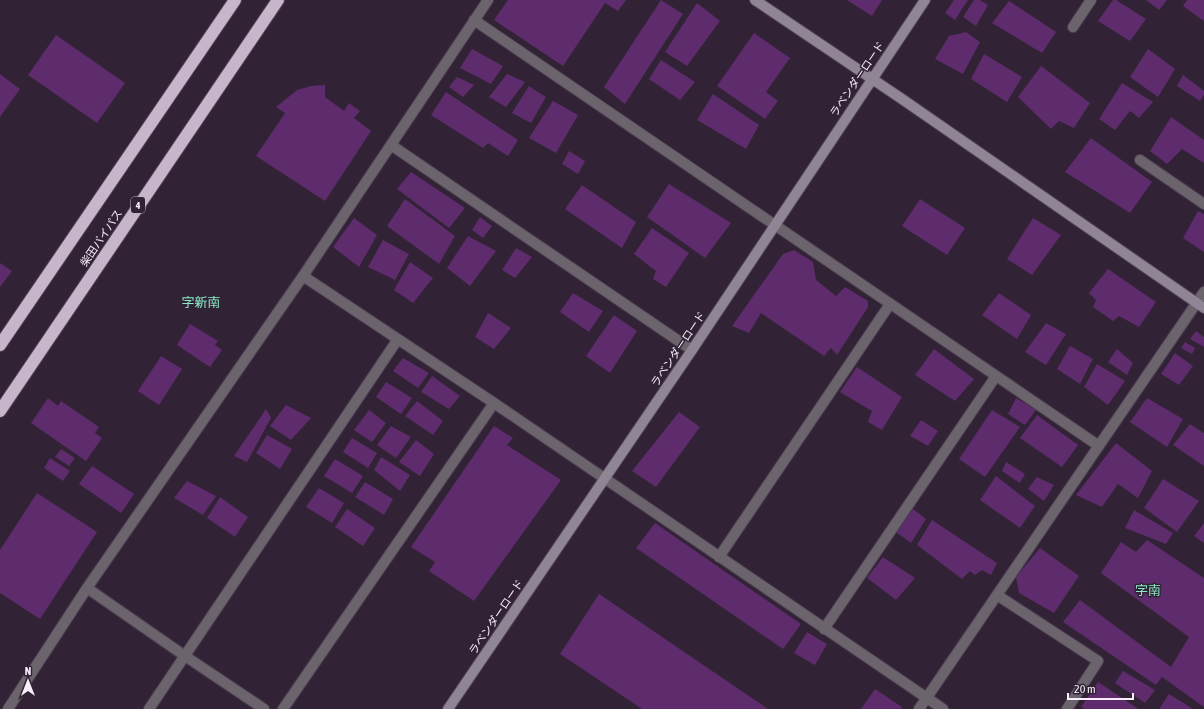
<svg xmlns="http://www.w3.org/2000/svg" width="1204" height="709" font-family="'Asap Condensed','Noto Sans JP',sans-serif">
	<rect width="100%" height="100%" fill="#312335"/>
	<path fill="#5e2b6c" d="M 508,0 L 626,0 L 618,11 L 605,3 L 563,66 L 494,20 Z
		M 661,0 L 683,14 L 625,104 L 604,87 Z
		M 847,0 L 882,0 L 872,16 Z
		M 954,0 L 968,0 L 955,20 L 945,13 Z
		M 974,0 L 980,0 L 988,5 L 976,26 L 963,17 Z
		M 1113,0 L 1116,0 L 1146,19 L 1130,41 L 1098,21 Z
		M 1146,0 L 1167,0 L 1159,10 Z
		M 1187,0 L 1204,0 L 1204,21 L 1183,6 Z
		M 1009,1 L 1056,32 L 1042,53 L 992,23 Z
		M 697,3 L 720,21 L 687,66 L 665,52 Z
		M 966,32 L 980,42 L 963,74 L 935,59 L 949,36 Z
		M 754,33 L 790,58 L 766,92 L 778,101 L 765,119 L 717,86 Z
		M 56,35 L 125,83 L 97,123 L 28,75 Z
		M 472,49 L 503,66 L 491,84 L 460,68 Z
		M 1148,49 L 1175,69 L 1158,97 L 1130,77 Z
		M 984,54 L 1022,77 L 1007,102 L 971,79 Z
		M 661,60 L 695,82 L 680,100 L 649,79 Z
		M 1041,66 L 1090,103 L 1074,128 L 1059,121 L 1051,129 L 1018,97 Z
		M 0,74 L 20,89 L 0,117 Z
		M 507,74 L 525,82 L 506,107 L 489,97 Z
		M 1183,75 L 1204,91 L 1204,95 L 1200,101 L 1177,86 Z
		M 457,77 L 474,85 L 463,97 L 449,87 Z
		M 1122,83 L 1153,102 L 1139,118 L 1130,111 L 1115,130 L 1099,119 Z
		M 325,85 L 325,97 L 344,111 L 349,103 L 360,111 L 354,118 L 371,131 L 325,201 L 256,156 L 285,113 L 276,107 L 297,90 L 311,86 Z
		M 529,86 L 546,97 L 531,123 L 512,113 Z
		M 446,92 L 518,140 L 508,156 L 488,143 L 483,148 L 431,115 Z
		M 713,94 L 759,125 L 746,149 L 697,120 Z
		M 553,101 L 578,115 L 556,153 L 529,138 Z
		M 1171,117 L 1204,140 L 1204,163 L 1182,149 L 1167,164 L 1150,151 Z
		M 1091,138 L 1152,182 L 1130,213 L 1065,172 Z
		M 569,151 L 585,161 L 578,174 L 562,164 Z
		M 411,172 L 465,208 L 449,228 L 397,189 Z
		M 669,184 L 731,223 L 705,258 L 647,217 Z
		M 582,185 L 636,222 L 622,248 L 565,209 Z
		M 405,199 L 455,236 L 439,264 L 387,226 Z
		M 920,199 L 965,228 L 947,255 L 902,226 Z
		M 1198,211 L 1204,214 L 1204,252 L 1183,238 Z
		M 480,217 L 492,226 L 483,238 L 472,230 Z
		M 354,218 L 377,235 L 359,267 L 333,247 Z
		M 1033,218 L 1061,235 L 1032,275 L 1007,259 Z
		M 652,228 L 689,253 L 666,287 L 653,279 L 656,271 L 634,254 Z
		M 468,236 L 496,251 L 470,286 L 447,268 Z
		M 383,240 L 409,254 L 395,280 L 368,267 Z
		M 516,248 L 532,257 L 515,278 L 502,270 Z
		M 794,250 L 813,262 L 816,280 L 836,296 L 845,287 L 868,301 L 868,307 L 837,355 L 831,348 L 824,356 L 761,313 L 749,333 L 732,326 L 783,254 Z
		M 410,262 L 433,278 L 413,303 L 394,290 Z
		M 0,263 L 12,271 L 0,287 Z
		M 1108,269 L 1156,302 L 1139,327 L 1119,316 L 1113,321 L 1093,307 L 1096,300 L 1089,293 Z
		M 573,293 L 603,311 L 589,332 L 560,312 Z
		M 999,293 L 1031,315 L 1017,339 L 982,315 Z
		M 488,313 L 511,328 L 494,349 L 475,337 Z
		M 614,315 L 637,331 L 610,373 L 586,356 Z
		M 1046,323 L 1066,334 L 1046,365 L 1025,352 Z
		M 190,324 L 218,341 L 215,345 L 222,350 L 210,367 L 177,345 Z
		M 1196,331 L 1204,337 L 1204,347 L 1190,339 Z
		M 1185,342 L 1195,348 L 1192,354 L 1181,348 Z
		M 1070,346 L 1093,359 L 1080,384 L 1057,369 Z
		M 934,349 L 974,379 L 955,401 L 915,375 Z
		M 1117,349 L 1133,363 L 1127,375 L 1108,362 Z
		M 1175,353 L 1193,366 L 1179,385 L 1161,374 Z
		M 161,356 L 182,369 L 159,405 L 138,391 Z
		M 403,358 L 429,373 L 418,388 L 393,371 Z
		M 1097,364 L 1125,381 L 1108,405 L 1084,387 Z
		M 857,367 L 902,397 L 882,430 L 868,422 L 872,411 L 840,392 Z
		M 432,376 L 460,396 L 449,409 L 421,392 Z
		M 386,382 L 412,398 L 401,414 L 376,397 Z
		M 48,398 L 58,406 L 61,401 L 99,427 L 95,433 L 102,438 L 86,461 L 31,423 Z
		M 1016,398 L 1036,410 L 1025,425 L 1008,414 Z
		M 1147,398 L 1183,419 L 1167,447 L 1130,422 Z
		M 417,401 L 443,421 L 433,435 L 405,416 Z
		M 286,405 L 311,418 L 291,440 L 270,426 Z
		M 266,409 L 271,418 L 247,462 L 234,456 Z
		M 369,410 L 386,423 L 372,442 L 354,430 Z
		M 992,410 L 1020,427 L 985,477 L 959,459 Z
		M 679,412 L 700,427 L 656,487 L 632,471 Z
		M 1037,415 L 1078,445 L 1062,467 L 1020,438 Z
		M 921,420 L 938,431 L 928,446 L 910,436 Z
		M 1190,424 L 1204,433 L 1204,466 L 1173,445 Z
		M 391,426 L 411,437 L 396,458 L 377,445 Z
		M 494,426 L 513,438 L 507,445 L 561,480 L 474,601 L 429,571 L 435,562 L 411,547 Z
		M 267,435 L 292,449 L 280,469 L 256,453 Z
		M 352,438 L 377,453 L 368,468 L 343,452 Z
		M 416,440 L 434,454 L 420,476 L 399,462 Z
		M 1116,443 L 1152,471 L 1138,498 L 1118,484 L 1102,507 L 1076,495 Z
		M 61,449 L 75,458 L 69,466 L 55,457 Z
		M 381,457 L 410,475 L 400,491 L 374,470 Z
		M 50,458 L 70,471 L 63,481 L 44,468 Z
		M 335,459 L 363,476 L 352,493 L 324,476 Z
		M 1006,462 L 1025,474 L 1020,483 L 1002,471 Z
		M 92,466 L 134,494 L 121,513 L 79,484 Z
		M 996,476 L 1035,506 L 1020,528 L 980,500 Z
		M 1037,477 L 1054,485 L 1044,501 L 1028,489 Z
		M 1163,479 L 1199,501 L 1177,532 L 1144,508 Z
		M 187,481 L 216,496 L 203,515 L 174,498 Z
		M 365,482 L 393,499 L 384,515 L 355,497 Z
		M 319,488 L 344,503 L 332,523 L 306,507 Z
		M 37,493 L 97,532 L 40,619 L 0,593 L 0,550 Z
		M 220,497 L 248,517 L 235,537 L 207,518 Z
		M 347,509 L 375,528 L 363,546 L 335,527 Z
		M 913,509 L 926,519 L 911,543 L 896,532 Z
		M 1134,510 L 1173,533 L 1166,544 L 1125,528 Z
		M 932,520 L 997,563 L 991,575 L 982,570 L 975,575 L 970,571 L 962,579 L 917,545 Z
		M 655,523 L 801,624 L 783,649 L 636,548 Z
		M 1204,523 L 1204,543 L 1194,536 Z
		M 1147,540 L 1204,578 L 1204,707 L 1162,677 L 1156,685 L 1063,622 L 1080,600 L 1171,667 L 1189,637 L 1101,573 L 1121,542 L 1136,552 Z
		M 1040,548 L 1079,576 L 1054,613 L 1019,593 L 1016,577 Z
		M 883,557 L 915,578 L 896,600 L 867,578 Z
		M 599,594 L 768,709 L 642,709 L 560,654 Z
		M 807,632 L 827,644 L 815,665 L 794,653 Z
		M 1123,671 L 1155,690 L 1145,703 L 1115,683 Z
		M 1098,682 L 1137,708 L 1137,709 L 1085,709 L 1081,707 Z
		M 875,689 L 902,707 L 901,709 L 861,709 Z
		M 1169,694 L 1193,709 L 1159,709 Z"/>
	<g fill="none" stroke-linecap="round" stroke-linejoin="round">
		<defs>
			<path id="street" d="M 474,20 L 1099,446
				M 1073,27 L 1091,0
				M 391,145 L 692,350
				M 1140,160 L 1204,204
				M 303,276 L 494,403 L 943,709
				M 719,557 L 890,304
				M 87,588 L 185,656 L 264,709
				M 997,595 L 1098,661 L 1067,709
				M 824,629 L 996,376
				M 8,709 L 87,588 L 303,276 L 488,0
				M 149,709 L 398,339
				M 283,709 L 494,403
				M 919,709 L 1204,292"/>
			<path id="secondary" d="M 755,0 L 902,99 L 1204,308
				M 448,709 L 692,350 L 925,0"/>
			<path id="highway" d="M 0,345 L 235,0
				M 0,411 L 278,0"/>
		</defs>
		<use href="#street" stroke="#4d3f51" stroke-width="12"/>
		<use href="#secondary" stroke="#4d3f51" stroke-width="12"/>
		<use href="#highway" stroke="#4d3f51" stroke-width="14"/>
		<use href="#street" stroke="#6b646d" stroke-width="10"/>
		<use href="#secondary" stroke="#908594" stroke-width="10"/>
		<use href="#highway" stroke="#c7b5cc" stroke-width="12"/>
	</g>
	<g text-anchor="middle" stroke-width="3" stroke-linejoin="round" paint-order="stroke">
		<rect fill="#312335" stroke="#bcb1bf" stroke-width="1" x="131" y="197" width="14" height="16" rx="3"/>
		<g font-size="10" font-weight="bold" fill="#f7eefa">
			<text x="138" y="209">4</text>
		</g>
		<g font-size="11" fill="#f7eefa" stroke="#312335">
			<text transform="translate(857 79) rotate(-56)" y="4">ラベンダーロード</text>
			<text transform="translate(101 238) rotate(-56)" y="4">柴田バイパス</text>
			<text transform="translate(678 349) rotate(-56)" y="4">ラベンダーロード</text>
			<text transform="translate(496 617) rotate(-56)" y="4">ラベンダーロード</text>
		</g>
		<g font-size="13" fill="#8ce7c5" stroke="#312335">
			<text x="201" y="307">字新南</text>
			<text x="1148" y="595">字南</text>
		</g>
	</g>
	<g transform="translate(28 681)" stroke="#312335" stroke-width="3" paint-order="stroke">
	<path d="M0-3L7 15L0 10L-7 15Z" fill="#f7eefa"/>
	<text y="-6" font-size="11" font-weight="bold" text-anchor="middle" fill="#f7eefa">N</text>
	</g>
	<path d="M1068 693v6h65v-6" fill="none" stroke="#f7eefa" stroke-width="2"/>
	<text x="1074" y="693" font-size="12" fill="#f7eefa" stroke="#312335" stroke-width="3" paint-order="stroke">20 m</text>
</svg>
